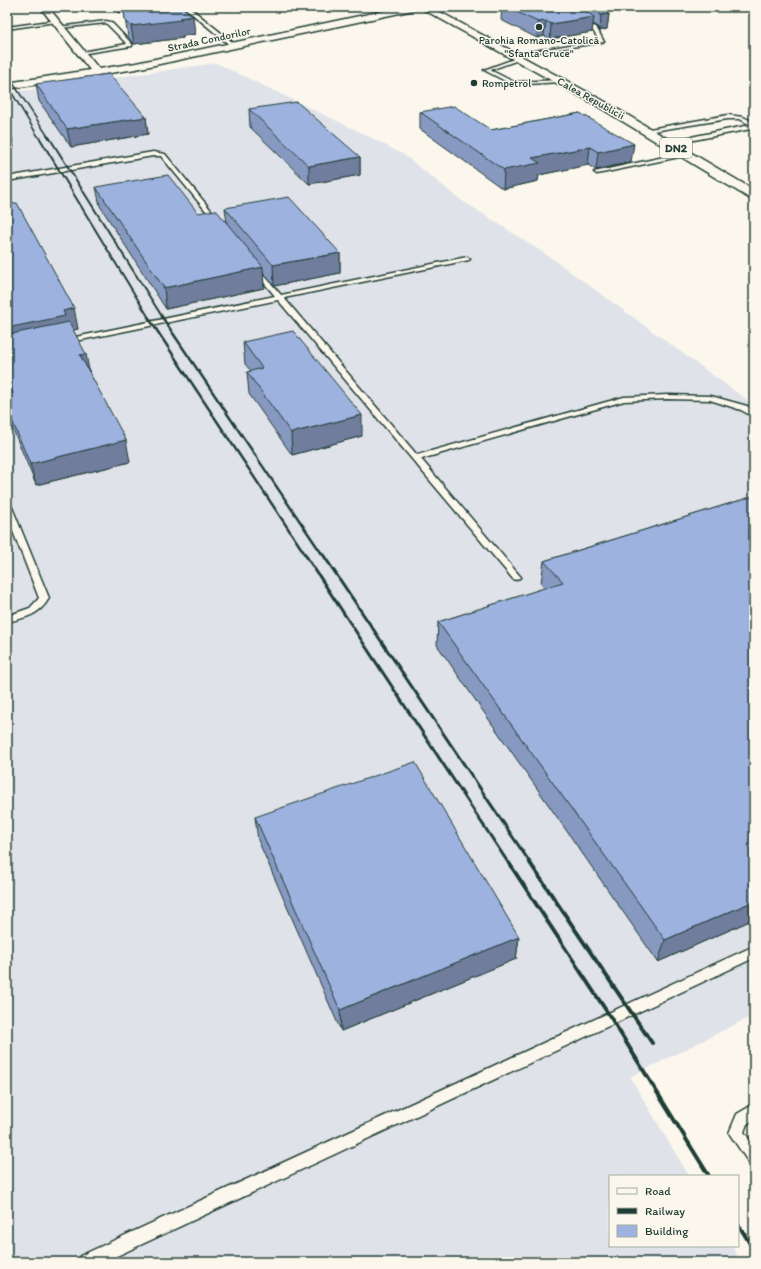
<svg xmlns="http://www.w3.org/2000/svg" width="761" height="1269" font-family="Itim,sans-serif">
	<rect width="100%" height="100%" fill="#fbf7ec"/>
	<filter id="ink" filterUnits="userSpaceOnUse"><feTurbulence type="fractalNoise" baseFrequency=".025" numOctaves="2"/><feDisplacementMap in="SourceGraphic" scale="8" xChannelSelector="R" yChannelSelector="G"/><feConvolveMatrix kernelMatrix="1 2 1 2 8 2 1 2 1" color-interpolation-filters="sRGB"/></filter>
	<g filter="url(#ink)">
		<path fill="#dfe2e8" d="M 216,63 L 360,132 L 404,155 L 458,198 L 550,257 L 754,405 L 754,1015 L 630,1077 L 689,1176 L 610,1176 L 610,1246 L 732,1246 L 741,1262 L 7,1262 L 7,93 Z"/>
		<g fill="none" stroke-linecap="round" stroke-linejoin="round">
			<defs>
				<path id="lane" d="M 184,7 L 189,7 L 236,45 L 236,47 L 232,47 Z
					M 58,20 L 56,22 L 7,29 L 7,27 Z
					M 106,21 L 111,22 L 132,44 L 132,46 L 80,54 L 82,52 L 127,44 L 106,23 L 60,28 L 58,27 Z
					M 583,22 L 596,27 L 604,42 L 513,56 L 511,55 L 599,40 L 592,29 L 583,24 Z
					M 519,57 L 521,59 L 490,70 L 514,82 L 560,80 L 562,81 L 560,82 L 513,85 L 484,70 Z
					M 728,115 L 743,117 L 754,122 L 754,126 L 751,129 L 668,145 L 666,144 L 666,142 L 750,125 L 740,119 L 728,119 L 647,132 L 644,130 Z
					M 153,152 L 165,154 L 219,220 L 219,222 L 215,222 L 161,156 L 153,156 L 7,181 L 7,177 Z
					M 687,152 L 689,153 L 689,155 L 597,174 L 594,172 Z
					M 467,257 L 470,259 L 469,260 L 284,298 L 417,455 L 624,397 L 667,395 L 711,396 L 747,406 L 754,411 L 754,417 L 741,410 L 710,400 L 667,399 L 624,401 L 421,459 L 519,575 L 521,577 L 516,580 L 513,579 L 278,300 L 66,343 L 62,341 L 66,339 L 275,296 L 252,268 L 255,266 L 257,267 L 281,295 Z
					M 7,502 L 11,505 L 49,598 C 40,615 25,618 7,622 L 7,616 L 30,608 L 39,598 L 7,516 Z
					M 754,946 L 754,958 L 104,1262 L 78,1262 L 80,1256 Z
					M 754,1104 L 754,1120 L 747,1124 L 744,1132 L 754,1146 L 754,1165 L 749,1163 L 729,1133 L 737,1114 Z"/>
				<path id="street" d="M 40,7 L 48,7 L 99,69 L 136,63 L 402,7 L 418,7 L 414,10 L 136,69 L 7,89 L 7,83 L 90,70 Z"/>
				<path id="primary" d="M 419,7 L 431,7 L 602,100 L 754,190 L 754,199 L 749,198 L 594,104 Z"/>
			</defs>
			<use href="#lane" stroke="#1f3d34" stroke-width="3"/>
			<use href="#street" stroke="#1f3d34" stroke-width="3"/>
			<use href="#primary" stroke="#1f3d34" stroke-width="3"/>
			<use href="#lane" fill="#fbf7ec" fill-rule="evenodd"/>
			<use href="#street" fill="#fbf7ec" fill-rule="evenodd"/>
			<use href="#primary" fill="#fbf7ec" fill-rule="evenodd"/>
			<path stroke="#1f3d34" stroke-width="1.5" d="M 7,74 L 49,138
				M 7,85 L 39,138"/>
			<path stroke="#1f3d34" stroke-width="2" d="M 39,137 L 149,318
				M 49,137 L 163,318"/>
			<path stroke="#1f3d34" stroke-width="2.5" d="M 148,317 L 305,554
				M 162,317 L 322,554"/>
			<path stroke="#1f3d34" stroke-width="3" d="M 304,553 L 509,864
				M 322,553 L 531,864"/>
			<path stroke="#1f3d34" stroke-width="4" d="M 509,863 L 611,1018 L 709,1176
				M 530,863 L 652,1043
				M 738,1224 L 754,1250"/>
		</g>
		<path fill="#8899c1" stroke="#1f3d34" d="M 110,7 L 182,7 L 195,34 L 183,36 L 183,38 L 134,44 L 128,37 L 124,12 L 119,13 Z
			M 502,7 L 594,7 L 609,14 L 607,29 L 600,31 L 597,26 L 593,24 L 592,32 L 550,39 L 544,36 L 537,38 L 501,20 Z
			M 36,84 L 146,117 L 148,134 L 71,147 L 39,101 Z
			M 249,109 L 360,157 L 360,175 L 309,184 L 250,127 Z
			M 420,112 L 491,130 L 580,113 L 631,162 L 596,170 L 588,165 L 539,175 L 538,181 L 503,189 L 420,129 Z
			M 96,187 L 198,213 L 227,223 L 225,208 L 340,253 L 340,273 L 274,286 L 263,272 L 264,288 L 166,309 L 100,206 Z
			M 7,205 L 78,329 L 73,330 L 90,373 L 130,462 L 36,485 L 7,415 L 7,395 L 10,394 L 7,388 Z
			M 243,342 L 362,436 L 292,455 L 249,394 L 247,372 L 251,371 L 245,364 Z
			M 754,496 L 754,919 L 658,962 L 437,645 L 438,622 L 545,588 L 541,583 L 544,561 Z
			M 255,817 L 519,937 L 516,959 L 341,1031 L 258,840 Z"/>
		<path fill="#6f7d9d" stroke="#1f3d34" d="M 118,7 L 124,7 L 125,12 L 119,13 Z
			M 251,7 L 263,7 L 251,9 Z
			M 609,14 L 607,29 L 600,31 L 601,15 Z
			M 193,16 L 195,34 L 183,36 L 183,38 L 134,44 L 131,26 Z
			M 594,17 L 592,32 L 550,39 L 551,24 Z
			M 546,21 L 544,36 L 537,38 L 538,22 Z
			M 146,117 L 148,134 L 71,147 L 67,129 Z
			M 7,132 L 11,132 L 14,148 L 7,150 Z
			M 634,144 L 631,162 L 596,170 L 598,152 Z
			M 590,147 L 588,165 L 539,175 L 538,181 L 503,189 L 504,170 L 532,158 Z
			M 360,157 L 360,175 L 309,184 L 309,166 Z
			M 340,253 L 340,273 L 274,286 L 273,265 Z
			M 263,267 L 264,288 L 166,309 L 164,288 Z
			M 74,308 L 78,329 L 69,331 L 7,349 L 7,328 L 63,311 Z
			M 86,354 L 90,375 L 80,355 Z
			M 362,415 L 362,436 L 292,455 L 291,433 Z
			M 126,440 L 130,462 L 36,485 L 30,464 Z
			M 754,901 L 754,919 L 658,962 L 665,940 Z
			M 519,937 L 516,959 L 341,1031 L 340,1010 Z"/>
		<path fill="#9eb2e0" stroke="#1f3d34" d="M 124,7 L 182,7 L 193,16 L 179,18 L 181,20 L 131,26 L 125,20 Z
			M 506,7 L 584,7 L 584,10 L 594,17 L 551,24 L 546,21 L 538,22 Z
			M 588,7 L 594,7 L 609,14 L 601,15 L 598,11 Z
			M 109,74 L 146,117 L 67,129 L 36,84 Z
			M 297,102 L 360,157 L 309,166 L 249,109 Z
			M 454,106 L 491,130 L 580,113 L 634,144 L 598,152 L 590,147 L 532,158 L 540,163 L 504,170 L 420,112 Z
			M 7,126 L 11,132 L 7,132 Z
			M 168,175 L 198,213 L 216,210 L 263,267 L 164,288 L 96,187 Z
			M 289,197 L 340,253 L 273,265 L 225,208 Z
			M 17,203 L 74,308 L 63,311 L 65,316 L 7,328 L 7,205 Z
			M 69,322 L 86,354 L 80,355 L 126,440 L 30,464 L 7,408 L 7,395 L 13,393 L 7,380 L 7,335 Z
			M 293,331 L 362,415 L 291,433 L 247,372 L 262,368 L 243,342 Z
			M 754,496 L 754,901 L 665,940 L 438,622 L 563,582 L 544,561 Z
			M 415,762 L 519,937 L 340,1010 L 255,817 Z"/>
	</g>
	<g fill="#1f3d34" stroke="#fbf7ec" stroke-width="1.5">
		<circle cx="539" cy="27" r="4"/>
		<circle cx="474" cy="83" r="4"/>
	</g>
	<g text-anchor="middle" stroke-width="3" stroke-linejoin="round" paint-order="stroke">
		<g font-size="11" fill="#1f3d34" stroke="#fbf7ec">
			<text transform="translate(209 39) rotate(-12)" y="4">Strada Condorilor</text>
			<text transform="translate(591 98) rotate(29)" y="4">Calea Republicii</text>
		</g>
		<g font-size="11" fill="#1f3d34" stroke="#fbf7ec">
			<text x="539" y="44">Parohia Romano-Catolică<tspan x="539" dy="13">"Sfanta Cruce"</tspan></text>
			<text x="482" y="87" text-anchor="start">Rompetrol</text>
		</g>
		<rect fill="#fbf7ec" stroke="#61756b" stroke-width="1" x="660" y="138" width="32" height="20" rx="3"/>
		<g font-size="12" font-weight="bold" fill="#1f3d34">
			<text x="676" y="152">DN2</text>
		</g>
	</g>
	<rect width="761" height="1269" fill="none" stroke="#fbf7ec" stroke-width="24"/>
	<rect x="12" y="12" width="737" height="1245" fill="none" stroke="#1f3d34" stroke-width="1.5" filter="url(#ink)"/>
	<rect x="609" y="1175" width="130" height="72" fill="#fbf7ec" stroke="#a3ada2"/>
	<rect x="617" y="1188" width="20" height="6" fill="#fbf7ec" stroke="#a3ada2"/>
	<text x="645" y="1195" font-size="12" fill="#1f3d34">Road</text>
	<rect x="617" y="1208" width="20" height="6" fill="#1f3d34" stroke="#a3ada2"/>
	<text x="645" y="1215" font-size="12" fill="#1f3d34">Railway</text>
	<rect x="617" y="1225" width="20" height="12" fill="#9eb2e0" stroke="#a3ada2"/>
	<text x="645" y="1235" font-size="12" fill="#1f3d34">Building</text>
</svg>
